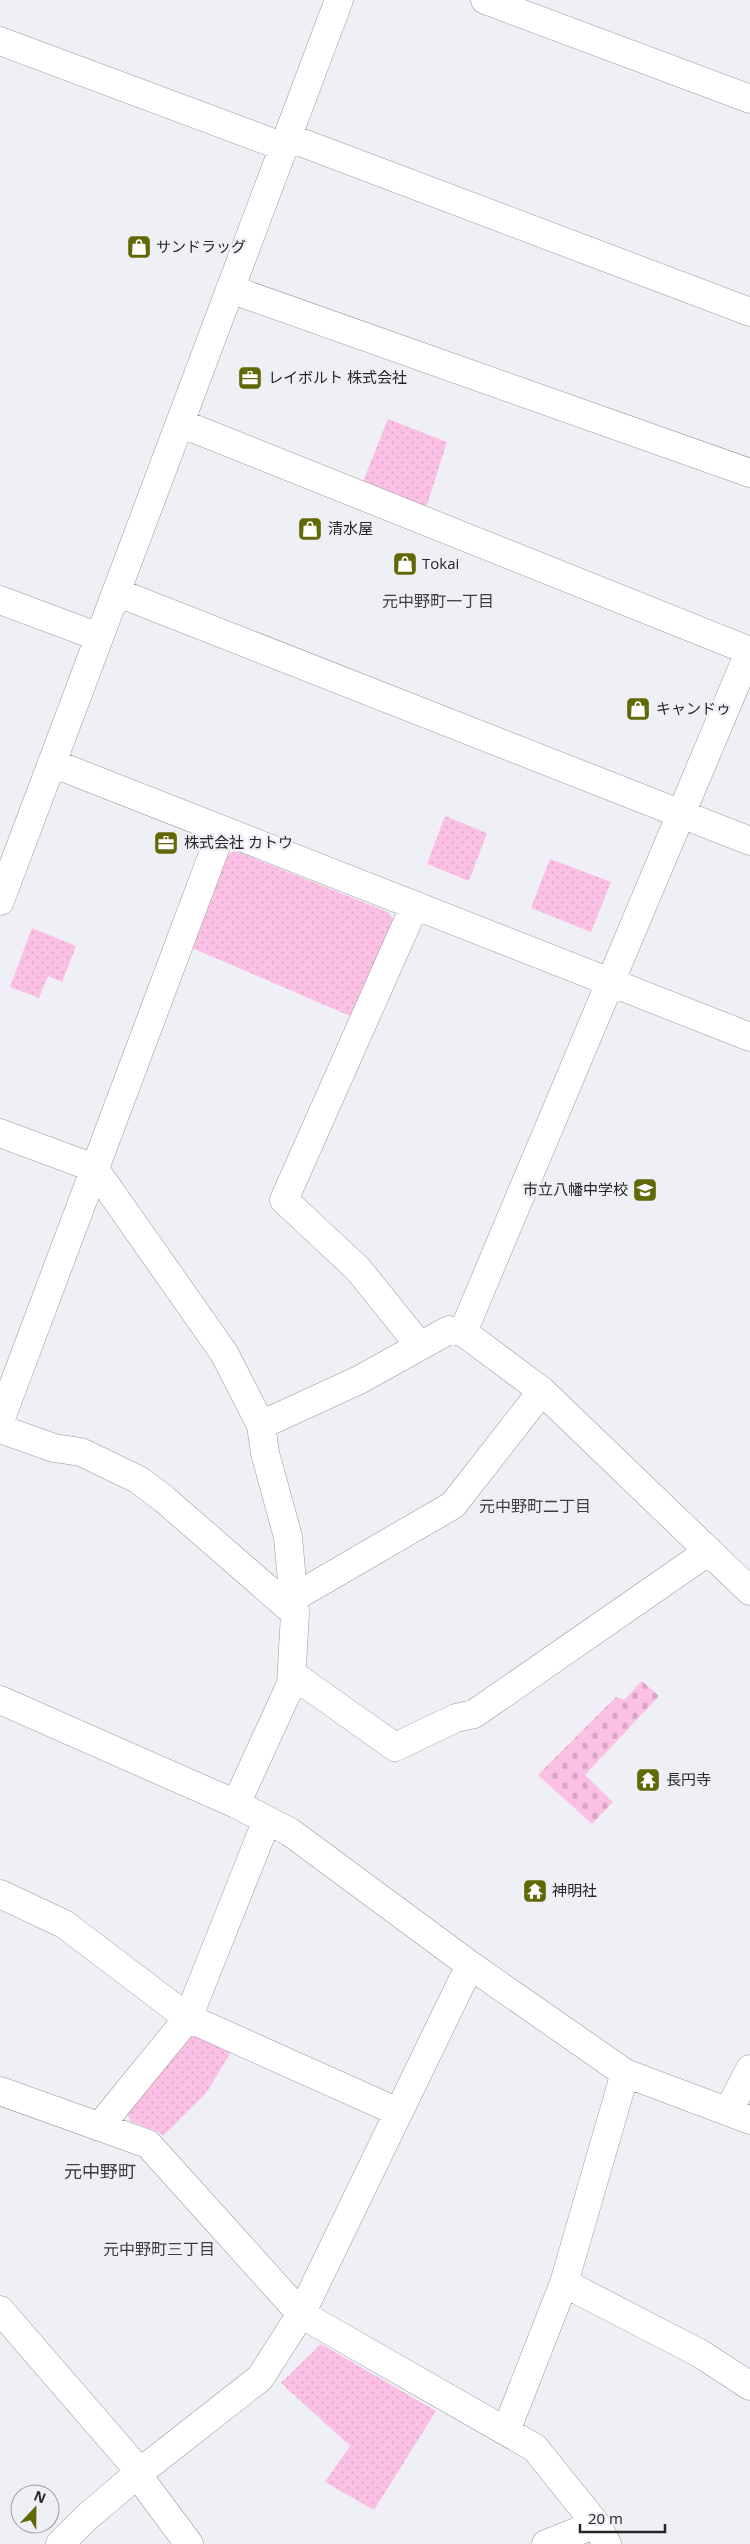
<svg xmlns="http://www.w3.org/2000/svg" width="750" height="2544" font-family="'Open Sans','Noto Sans JP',sans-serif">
	<defs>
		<pattern id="cemetery-stones" width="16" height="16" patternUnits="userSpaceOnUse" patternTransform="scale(1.25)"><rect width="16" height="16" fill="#fcc0e5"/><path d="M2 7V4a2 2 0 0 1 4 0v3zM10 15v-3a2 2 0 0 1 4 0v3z" fill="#d8a5c4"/></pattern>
		<pattern id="garden-dots" width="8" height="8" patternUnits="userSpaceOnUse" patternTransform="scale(1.25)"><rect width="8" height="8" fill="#fcc0e5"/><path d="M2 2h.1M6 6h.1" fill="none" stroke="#d8a5c4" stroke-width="1.8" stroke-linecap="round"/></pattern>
	</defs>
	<rect width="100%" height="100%" fill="#eff0f5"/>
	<path fill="url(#cemetery-stones)" d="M 642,1681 L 659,1696 L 585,1775 L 613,1802 L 592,1824 L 538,1775 L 616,1697 L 624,1700 Z"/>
	<path fill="url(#garden-dots)" d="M 388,419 L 447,442 L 426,508 L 362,484 Z
		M 445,816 L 487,833 L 469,881 L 427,864 Z
		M 235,851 L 388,912 L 395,921 L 350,1016 L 190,947 L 224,856 Z
		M 550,859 L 611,882 L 591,932 L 531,908 Z
		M 32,928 L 76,946 L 62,982 L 48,976 L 39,998 L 10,987 Z
		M 196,2035 L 232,2050 L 207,2092 L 163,2136 L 159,2132 L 130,2121 L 127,2110 L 188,2038 Z
		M 321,2344 L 436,2411 L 374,2510 L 325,2482 L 350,2446 L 281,2383 Z"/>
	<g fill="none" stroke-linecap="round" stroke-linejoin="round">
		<defs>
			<path id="minor" d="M 485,0 L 750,99
				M 0,41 L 284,147
				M 287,137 L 750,312
				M 230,289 L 750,473
				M 180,423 L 750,651
				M 116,592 L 750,841
				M 0,600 L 99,637
				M 52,763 L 750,1037
				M 0,901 L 339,0
				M 415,905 L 284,1200 L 358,1269 L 420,1346
				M 0,1133 L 94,1168 L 224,1353 L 261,1425 L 265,1453 L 288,1537 L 295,1613 L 291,1684 L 236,1804
				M 463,1332 L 750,650
				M 0,1421 L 222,830
				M 261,1425 L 359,1380 L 449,1330 L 463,1332 L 542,1391 L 750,1591
				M 0,1429 L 54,1448 L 81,1452 L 139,1480 L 164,1499 L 295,1613
				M 293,1598 L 453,1505 L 542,1391
				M 292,1674 L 395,1747 L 456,1718 L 474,1714 L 709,1551
				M 0,1700 L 236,1804 L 290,1832 L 470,1965 L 625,2073 L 750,2120
				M 0,1894 L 64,1924 L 188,2018 L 398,2112
				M 0,2091 L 148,2144 L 301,2314 L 535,2448 L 596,2524 L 607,2544
				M 729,2110 L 750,2069
				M 99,2127 L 188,2018 L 267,1820
				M 564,2283 L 701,2354 L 750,2386
				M 0,2310 L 140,2472
				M 506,2431 L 564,2283 L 625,2073
				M 137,2474 L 189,2544
				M 60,2544 L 87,2517 L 140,2472 L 260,2378 L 301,2314 L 470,1965
				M 546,2544 L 596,2524"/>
		</defs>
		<use href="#minor" stroke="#97989c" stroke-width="29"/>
		<use href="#minor" stroke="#fff" stroke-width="28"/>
	</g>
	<defs>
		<symbol id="shop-square" viewBox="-11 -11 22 22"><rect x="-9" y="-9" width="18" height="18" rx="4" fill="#636807" stroke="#eff0f5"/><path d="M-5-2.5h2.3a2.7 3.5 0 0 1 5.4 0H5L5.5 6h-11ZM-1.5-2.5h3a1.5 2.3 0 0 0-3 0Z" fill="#fff"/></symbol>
		<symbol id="office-square" viewBox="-11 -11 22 22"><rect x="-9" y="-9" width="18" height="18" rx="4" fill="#636807" stroke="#eff0f5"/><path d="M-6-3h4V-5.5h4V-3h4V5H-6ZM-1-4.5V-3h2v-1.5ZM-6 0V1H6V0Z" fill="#fff"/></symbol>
		<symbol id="school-square" viewBox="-11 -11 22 22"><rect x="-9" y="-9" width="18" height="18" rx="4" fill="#636807" stroke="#eff0f5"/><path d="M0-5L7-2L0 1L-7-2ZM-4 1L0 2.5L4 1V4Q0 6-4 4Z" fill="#fff"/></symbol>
		<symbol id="temple-square" viewBox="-11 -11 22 22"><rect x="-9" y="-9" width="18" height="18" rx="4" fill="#636807" stroke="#eff0f5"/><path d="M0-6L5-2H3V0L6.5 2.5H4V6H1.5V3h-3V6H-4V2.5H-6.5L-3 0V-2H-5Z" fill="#fff"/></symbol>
	</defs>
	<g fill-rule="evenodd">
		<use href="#shop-square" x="125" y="233" width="28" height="28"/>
		<use href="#office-square" x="236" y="364" width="28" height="28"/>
		<use href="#shop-square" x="296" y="515" width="28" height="28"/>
		<use href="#shop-square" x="391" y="550" width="28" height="28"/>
		<use href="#shop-square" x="624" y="695" width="28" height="28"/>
		<use href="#office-square" x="152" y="829" width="28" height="28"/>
		<use href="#school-square" x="631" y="1176" width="28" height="28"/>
		<use href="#temple-square" x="634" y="1766" width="28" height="28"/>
		<use href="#temple-square" x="521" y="1877" width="28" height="28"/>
	</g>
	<g text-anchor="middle" stroke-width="5" stroke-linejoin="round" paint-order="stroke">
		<g font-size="15" fill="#262628" stroke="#eff0f5" text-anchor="start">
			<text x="156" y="252">サンドラッグ</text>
			<text x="268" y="383">レイボルト 株式会社</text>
			<text x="328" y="534">清水屋</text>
			<text x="422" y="569">Tokai</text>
			<text x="656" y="714">キャンドゥ</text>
			<text x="184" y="848">株式会社 カトウ</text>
			<text x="628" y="1195" text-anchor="end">市立八幡中学校</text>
			<text x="666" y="1785">長円寺</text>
			<text x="552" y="1896">神明社</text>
		</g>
		<g font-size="16" fill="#3d3e42" stroke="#eff0f5">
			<text x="438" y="607">元中野町一丁目</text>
			<text x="535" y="1512">元中野町二丁目</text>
			<text x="159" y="2255">元中野町三丁目</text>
		</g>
		<g font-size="18" fill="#3d3e42" stroke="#eff0f5">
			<text x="100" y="2178">元中野町</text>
		</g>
	</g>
	<g transform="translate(35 2509) rotate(22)"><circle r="24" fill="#eff0f5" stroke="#9f9fa3"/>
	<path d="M0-4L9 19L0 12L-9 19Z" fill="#636807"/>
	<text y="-8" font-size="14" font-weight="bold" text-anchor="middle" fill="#262628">N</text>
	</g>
	<path d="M580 2524v8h85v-8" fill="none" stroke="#262628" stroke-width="2.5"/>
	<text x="588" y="2524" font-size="15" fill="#262628" stroke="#eff0f5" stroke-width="4" paint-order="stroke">20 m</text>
</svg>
